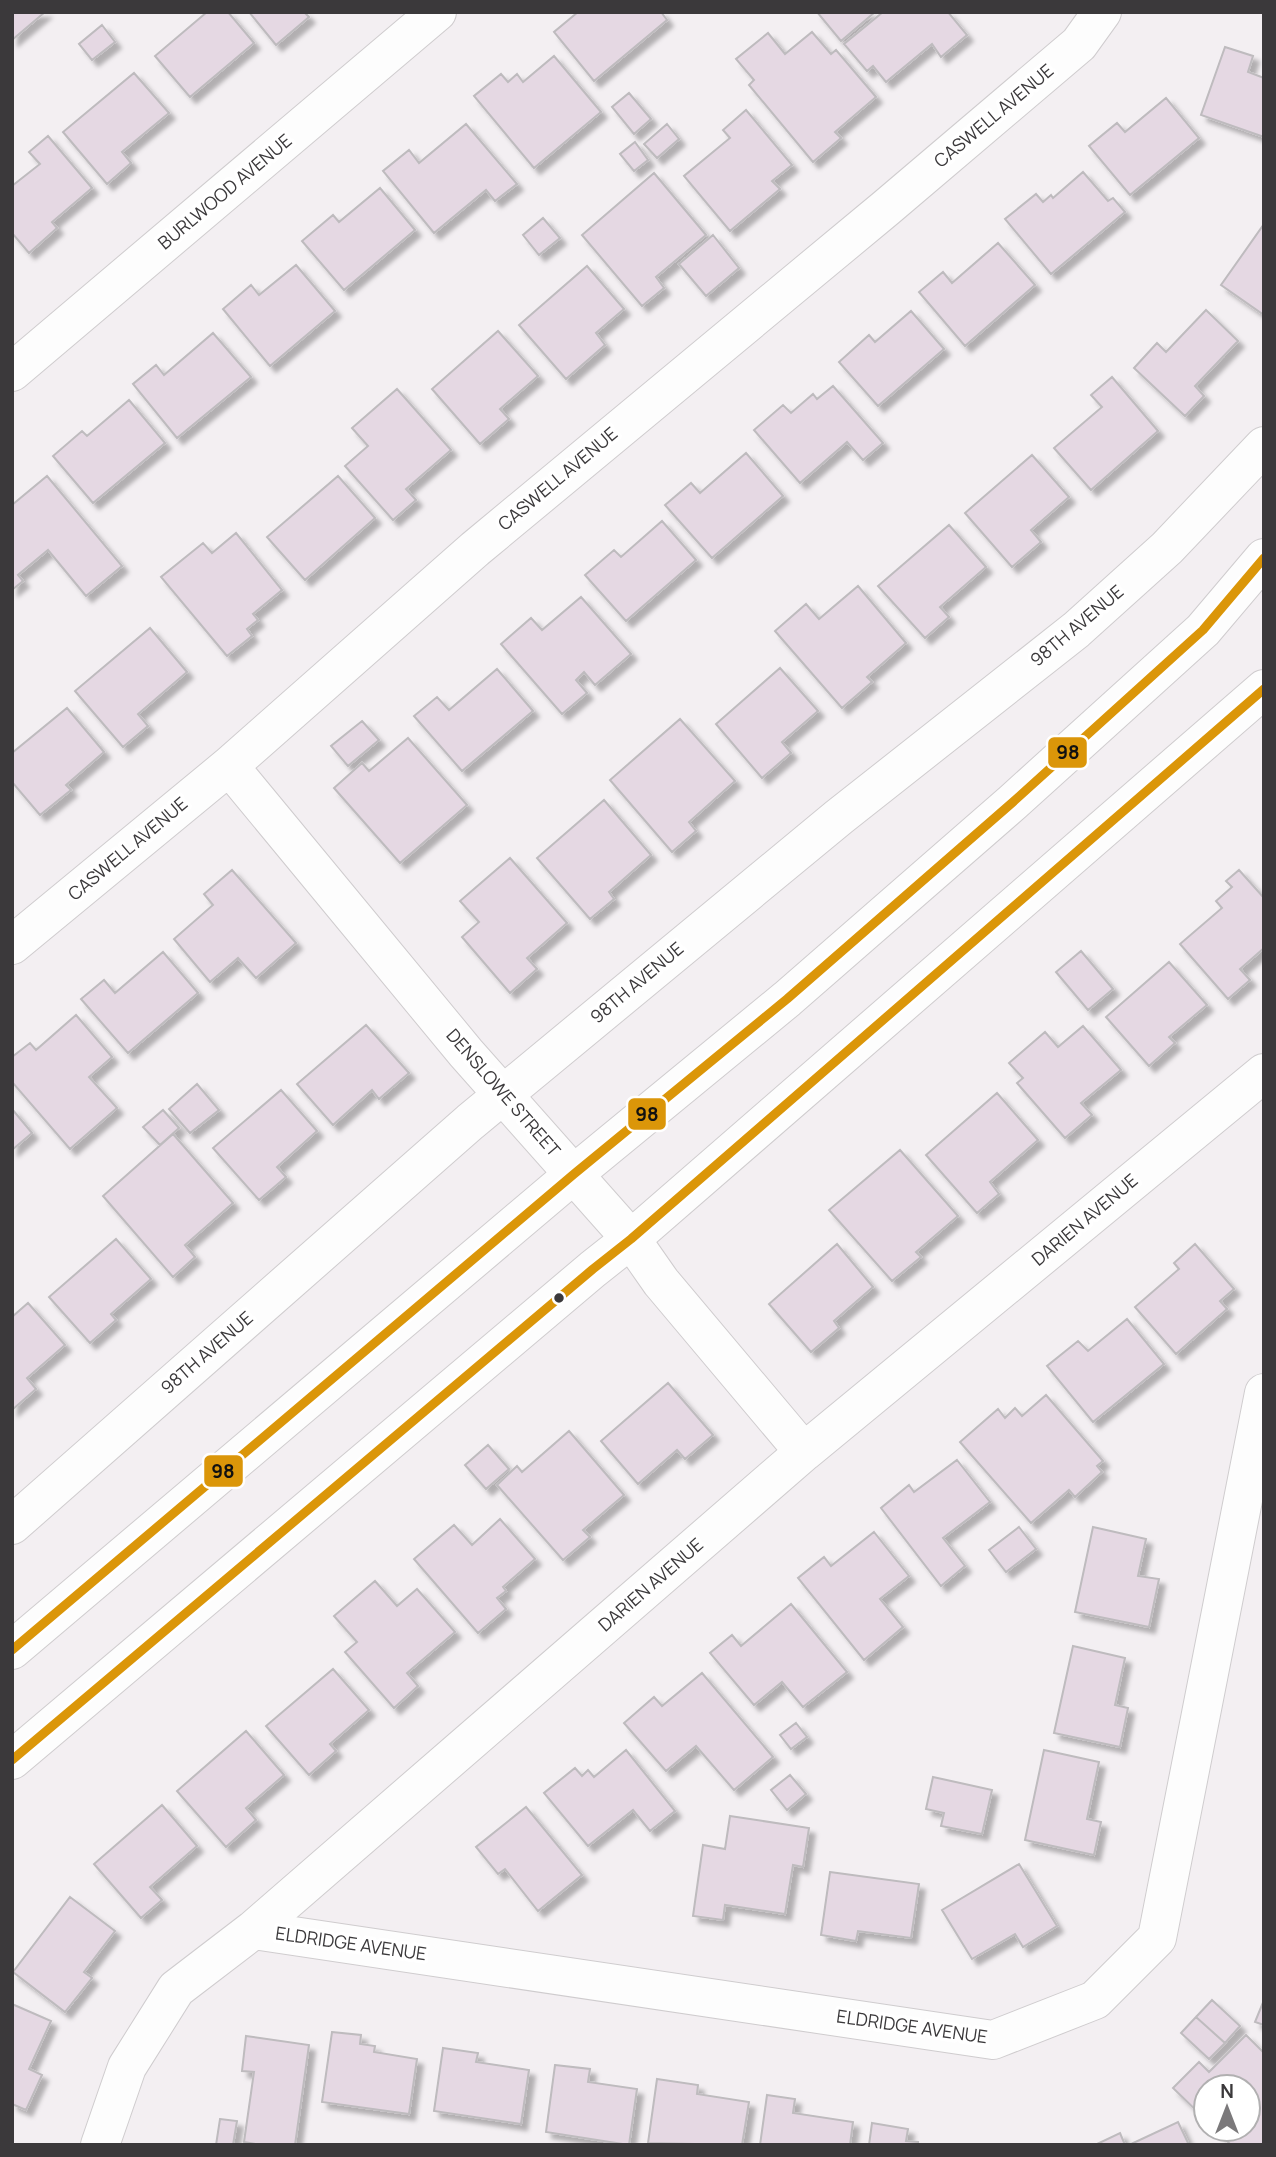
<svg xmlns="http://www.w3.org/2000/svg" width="1276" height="2157" font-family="Manrope,sans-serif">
	<defs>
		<filter id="shadow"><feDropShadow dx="6" dy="6" stdDeviation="2" flood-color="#0004"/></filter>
	</defs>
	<rect width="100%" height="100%" fill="#f3eff2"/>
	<path fill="#e5d8e3" stroke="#bebbbe" stroke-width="2" filter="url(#shadow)" d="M 12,12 L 45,12 L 12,40 Z
		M 207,12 L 228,12 L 254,43 L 190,97 L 155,56 Z
		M 249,12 L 304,12 L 309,17 L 276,45 Z
		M 578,12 L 661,12 L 667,20 L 594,81 L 554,32 Z
		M 817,12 L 875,12 L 841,41 Z
		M 883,12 L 948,12 L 967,35 L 941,57 L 932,44 L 886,82 L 873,66 L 867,71 L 844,44 Z
		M 102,25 L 115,42 L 92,60 L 79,44 Z
		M 812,32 L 831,54 L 836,50 L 876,97 L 835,132 L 841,138 L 813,162 L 749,85 L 754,80 L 736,59 L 768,33 L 785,54 Z
		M 1225,47 L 1253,56 L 1248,72 L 1264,78 L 1264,137 L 1201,115 Z
		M 554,56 L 601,112 L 534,168 L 474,96 L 501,74 L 508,82 L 517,74 L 523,82 Z
		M 134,73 L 169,113 L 122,152 L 131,163 L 107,184 L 63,132 Z
		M 629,93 L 651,119 L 634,134 L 612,107 Z
		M 1166,98 L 1199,138 L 1130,195 L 1089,146 L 1117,123 L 1125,132 Z
		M 746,110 L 792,165 L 772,181 L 780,189 L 730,231 L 684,176 L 730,138 L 723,130 Z
		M 466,124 L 517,184 L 495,201 L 486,190 L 434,233 L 383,171 L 409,150 L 419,163 Z
		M 667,124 L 679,139 L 657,158 L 644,144 Z
		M 48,136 L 92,188 L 52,222 L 57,228 L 29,253 L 12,233 L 12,186 L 40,164 L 29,152 Z
		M 635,142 L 648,160 L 634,171 L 620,154 Z
		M 1083,172 L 1108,201 L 1113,198 L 1125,212 L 1051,274 L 1005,219 L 1036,194 L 1043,202 L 1051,195 L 1053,198 Z
		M 654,173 L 706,235 L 656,277 L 664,288 L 642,306 L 582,235 Z
		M 380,188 L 415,230 L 344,290 L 302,241 L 333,215 L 339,222 Z
		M 543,218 L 560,238 L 539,255 L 523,235 Z
		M 1264,224 L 1264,315 L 1221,285 Z
		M 713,235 L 739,268 L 706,296 L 679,264 Z
		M 998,243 L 1035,285 L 965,346 L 919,292 L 943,272 L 952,283 Z
		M 296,265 L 335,311 L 270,366 L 223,309 L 251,285 L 259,295 Z
		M 587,266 L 624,309 L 596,333 L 605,345 L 566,379 L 519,325 Z
		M 1206,310 L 1238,341 L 1195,386 L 1204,396 L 1185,416 L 1134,368 L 1157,343 L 1166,352 Z
		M 911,311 L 944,349 L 878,406 L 839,362 L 869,335 L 875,342 Z
		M 498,331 L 538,376 L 500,409 L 509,419 L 480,444 L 432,389 Z
		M 213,333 L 251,377 L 177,438 L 133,384 L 156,365 L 164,375 Z
		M 1112,377 L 1158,431 L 1091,490 L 1054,448 L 1102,407 L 1091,395 Z
		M 833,386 L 883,443 L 863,460 L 847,442 L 800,483 L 754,430 L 783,405 L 791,413 L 813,394 L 817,399 Z
		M 397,389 L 451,450 L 406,489 L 416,500 L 393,520 L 345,466 L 368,446 L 352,428 Z
		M 129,400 L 165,443 L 93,503 L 53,456 L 82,431 L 87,436 Z
		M 746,453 L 783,496 L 712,558 L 665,505 L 691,483 L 700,493 Z
		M 1032,455 L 1069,497 L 1031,530 L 1041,542 L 1012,567 L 965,513 Z
		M 47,476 L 122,566 L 86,596 L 48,550 L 18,575 L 23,581 L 12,590 L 12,505 Z
		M 338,476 L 375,518 L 305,580 L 267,537 Z
		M 662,521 L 696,560 L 626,621 L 585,575 L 614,550 L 621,557 Z
		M 949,525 L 986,567 L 940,607 L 949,617 L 925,638 L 878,586 Z
		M 236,533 L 282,590 L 253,614 L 258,620 L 247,629 L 252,636 L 227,656 L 161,577 L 203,543 L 212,553 Z
		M 858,586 L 906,643 L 867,677 L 872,682 L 842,708 L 775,631 L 806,604 L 819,619 Z
		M 581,597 L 631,654 L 595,685 L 584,672 L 576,680 L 587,693 L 562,714 L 501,644 L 531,618 L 542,630 Z
		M 150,628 L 187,672 L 138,714 L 148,726 L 123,747 L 75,691 Z
		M 780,668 L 818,711 L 782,742 L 791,753 L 762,778 L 716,724 Z
		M 497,669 L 533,711 L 462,771 L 414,716 L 437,697 L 449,710 Z
		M 67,708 L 104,752 L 66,785 L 71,790 L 40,815 L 12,782 L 12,753 Z
		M 680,719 L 735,781 L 689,822 L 696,831 L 672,852 L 610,780 Z
		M 362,721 L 379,740 L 348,766 L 331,746 Z
		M 408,738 L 467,805 L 400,863 L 334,788 L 362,763 L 369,771 Z
		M 604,800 L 651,855 L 609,892 L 614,899 L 590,919 L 537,858 Z
		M 510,858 L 567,923 L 527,958 L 537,969 L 510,993 L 462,937 L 479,922 L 460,901 Z
		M 232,870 L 296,943 L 256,978 L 238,958 L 210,982 L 174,939 L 213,905 L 204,894 Z
		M 1239,870 L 1264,898 L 1264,948 L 1240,969 L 1250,980 L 1228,999 L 1180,944 L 1222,908 L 1216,901 L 1232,887 L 1226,881 Z
		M 1081,951 L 1113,989 L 1088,1010 L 1056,972 Z
		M 163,952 L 198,993 L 128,1053 L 81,999 L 104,980 L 115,993 Z
		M 1169,962 L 1207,1005 L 1169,1037 L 1175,1043 L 1149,1066 L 1106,1017 Z
		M 76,1015 L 112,1057 L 89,1077 L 117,1108 L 70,1149 L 12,1082 L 12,1057 L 30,1043 L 36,1050 Z
		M 366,1025 L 409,1073 L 379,1099 L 372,1090 L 333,1125 L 297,1084 Z
		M 1083,1026 L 1121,1070 L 1081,1103 L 1092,1115 L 1065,1138 L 1017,1083 L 1023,1078 L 1009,1063 L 1045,1032 L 1058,1047 Z
		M 197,1084 L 219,1110 L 190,1133 L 169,1109 Z
		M 281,1090 L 317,1131 L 277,1167 L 286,1177 L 259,1200 L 213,1148 Z
		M 997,1093 L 1038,1140 L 990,1182 L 999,1194 L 977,1213 L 926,1155 Z
		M 12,1109 L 32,1133 L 12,1150 Z
		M 163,1110 L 179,1128 L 160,1145 L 143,1127 Z
		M 173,1134 L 233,1203 L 185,1245 L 195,1257 L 173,1277 L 103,1196 Z
		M 900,1150 L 958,1216 L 916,1252 L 921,1257 L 892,1281 L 829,1210 Z
		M 116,1239 L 151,1279 L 111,1314 L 116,1320 L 90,1343 L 49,1297 Z
		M 837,1244 L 873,1287 L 834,1321 L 839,1328 L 811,1352 L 769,1304 Z
		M 1195,1244 L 1234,1289 L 1220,1301 L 1227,1309 L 1176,1354 L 1135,1307 L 1179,1269 L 1174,1263 Z
		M 28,1303 L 65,1345 L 27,1378 L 36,1389 L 12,1410 L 12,1317 Z
		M 1127,1319 L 1164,1364 L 1093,1422 L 1047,1366 L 1078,1341 L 1088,1351 Z
		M 668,1383 L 713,1435 L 685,1459 L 677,1450 L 638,1484 L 601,1441 Z
		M 1046,1395 L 1103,1461 L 1097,1466 L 1102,1472 L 1075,1497 L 1069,1490 L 1031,1523 L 960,1442 L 998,1409 L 1005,1418 L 1015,1408 L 1022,1416 Z
		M 569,1431 L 624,1495 L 583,1530 L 590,1537 L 563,1560 L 497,1485 L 517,1466 L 522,1472 Z
		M 488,1445 L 509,1469 L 486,1489 L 465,1465 Z
		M 957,1460 L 990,1502 L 943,1538 L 965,1566 L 941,1586 L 881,1508 L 909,1485 L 914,1492 Z
		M 500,1519 L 535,1559 L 503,1587 L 506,1591 L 497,1598 L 506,1609 L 478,1633 L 414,1559 L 454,1525 L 472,1545 Z
		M 1019,1527 L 1036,1549 L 1006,1572 L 989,1550 Z
		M 1093,1527 L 1146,1539 L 1138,1576 L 1159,1579 L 1149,1627 L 1075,1612 Z
		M 874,1532 L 909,1576 L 880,1599 L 903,1627 L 864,1660 L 798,1578 L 824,1557 L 831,1566 Z
		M 375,1581 L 397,1606 L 417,1589 L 455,1632 L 407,1673 L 418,1686 L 394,1708 L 345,1652 L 357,1642 L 334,1616 Z
		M 791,1604 L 847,1672 L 803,1707 L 782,1682 L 754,1705 L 710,1653 L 732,1635 L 741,1646 Z
		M 1073,1646 L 1125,1658 L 1115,1705 L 1128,1708 L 1120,1747 L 1054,1733 Z
		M 333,1669 L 369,1710 L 330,1744 L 336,1751 L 309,1775 L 266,1726 Z
		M 702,1673 L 773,1757 L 734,1790 L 696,1746 L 666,1771 L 624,1723 L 654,1697 L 662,1706 Z
		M 796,1723 L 807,1737 L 791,1749 L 780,1735 Z
		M 246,1731 L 284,1775 L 246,1808 L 256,1820 L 226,1847 L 177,1791 Z
		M 626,1750 L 675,1811 L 650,1831 L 633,1810 L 588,1846 L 544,1793 L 575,1768 L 582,1776 L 588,1770 L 594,1777 Z
		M 1044,1750 L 1099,1762 L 1087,1819 L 1101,1822 L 1094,1855 L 1025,1840 Z
		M 790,1775 L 806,1794 L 787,1810 L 771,1790 Z
		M 933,1777 L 992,1790 L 982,1834 L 941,1826 L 944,1813 L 926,1809 Z
		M 162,1805 L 197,1846 L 150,1887 L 162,1900 L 141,1918 L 94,1864 Z
		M 526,1807 L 582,1875 L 538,1911 L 505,1869 L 498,1874 L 476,1847 Z
		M 730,1816 L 809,1828 L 803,1867 L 793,1865 L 785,1914 L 725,1905 L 723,1920 L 693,1916 L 703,1845 L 725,1849 Z
		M 1019,1864 L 1057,1926 L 1023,1947 L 1015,1934 L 972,1959 L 942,1910 Z
		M 830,1872 L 919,1884 L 911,1938 L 858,1931 L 856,1941 L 821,1935 Z
		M 70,1897 L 115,1931 L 84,1972 L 92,1978 L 65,2012 L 13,1972 Z
		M 1212,2000 L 1240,2026 L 1225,2043 L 1196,2017 Z
		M 1264,2000 L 1264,2025 L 1255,2022 Z
		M 12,2004 L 51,2021 L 29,2069 L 42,2075 L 26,2110 L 12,2104 Z
		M 1196,2017 L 1225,2043 L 1209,2059 L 1181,2033 Z
		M 332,2032 L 361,2035 L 360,2044 L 375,2046 L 374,2052 L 417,2059 L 409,2114 L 322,2102 Z
		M 1246,2035 L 1264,2053 L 1264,2142 L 1261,2145 L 1231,2145 L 1215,2129 L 1248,2129 L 1248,2087 L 1206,2087 L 1206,2120 L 1173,2088 L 1199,2062 L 1209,2072 Z
		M 246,2036 L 309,2045 L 295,2145 L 261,2145 L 244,2142 L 254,2072 L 242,2071 Z
		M 443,2048 L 478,2053 L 476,2062 L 529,2070 L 521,2124 L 434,2111 Z
		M 555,2065 L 590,2069 L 588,2082 L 637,2089 L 629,2145 L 546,2132 Z
		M 657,2079 L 698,2085 L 697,2094 L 749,2102 L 742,2145 L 648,2143 Z
		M 767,2095 L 795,2099 L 793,2113 L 853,2122 L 850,2145 L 760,2145 Z
		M 220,2119 L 237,2121 L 233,2145 L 216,2145 Z
		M 1178,2122 L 1189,2145 L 1129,2145 Z
		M 872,2123 L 908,2129 L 906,2141 L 918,2142 L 918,2145 L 869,2145 Z
		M 1120,2133 L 1125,2145 L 1095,2145 Z"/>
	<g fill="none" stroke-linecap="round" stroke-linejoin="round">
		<defs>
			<path id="minor" d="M 12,372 L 437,12
				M 229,766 L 466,1053 L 631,1239 L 661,1282 L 804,1452
				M 12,945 L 229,766 L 475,549 L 886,208 L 1079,44 L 1102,12
				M 12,1525 L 470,1122 L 839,817 L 1076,630 L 1167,548 L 1264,446
				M 253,1930 L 993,2040 L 1095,2000 L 1157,1938 L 1264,1393
				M 100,2145 L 127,2067 L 176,1989 L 253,1930 L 804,1452 L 1264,1073"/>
			<path id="major" d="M 12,1650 L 574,1174 L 787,999 L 1013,802 L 1203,630 L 1264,558
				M 12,1760 L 593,1269 L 631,1239 L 1264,689"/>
		</defs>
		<use href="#minor" stroke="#cfccce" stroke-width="40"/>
		<use href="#major" stroke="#cfccce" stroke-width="40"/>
		<use href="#minor" stroke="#fdfdfd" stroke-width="38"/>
		<use href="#major" stroke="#fdfdfd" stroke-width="38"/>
		<defs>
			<path id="bus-1" d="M 12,1650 L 574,1174 L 787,999 L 1013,802 L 1203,630 L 1264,558
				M 12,1760 L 593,1269 L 631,1239 L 1264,689"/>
		</defs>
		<use href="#bus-1" stroke="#fff" stroke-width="14"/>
		<use href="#bus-1" stroke="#db9609" stroke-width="9"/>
	</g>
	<circle fill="#3b393b" stroke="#fff" stroke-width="2.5" cx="559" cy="1298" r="6"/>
	<g text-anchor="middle" stroke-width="7" stroke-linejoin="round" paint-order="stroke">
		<g font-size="18" fill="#3b393b" stroke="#fff">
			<text transform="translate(994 116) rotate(-40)" y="6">CASWELL AVENUE</text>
			<text transform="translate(225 192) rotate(-40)" y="6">BURLWOOD AVENUE</text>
			<text transform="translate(558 479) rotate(-40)" y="6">CASWELL AVENUE</text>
			<text transform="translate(1077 626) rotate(-40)" y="6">98TH AVENUE</text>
			<text transform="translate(128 849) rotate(-40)" y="6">CASWELL AVENUE</text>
			<text transform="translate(637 983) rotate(-40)" y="6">98TH AVENUE</text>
			<text transform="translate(503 1093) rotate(49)" y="6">DENSLOWE STREET</text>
			<text transform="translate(1085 1220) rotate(-40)" y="6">DARIEN AVENUE</text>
			<text transform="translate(207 1353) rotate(-41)" y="6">98TH AVENUE</text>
			<text transform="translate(651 1585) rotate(-41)" y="6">DARIEN AVENUE</text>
			<text transform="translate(351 1944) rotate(8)" y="6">ELDRIDGE AVENUE</text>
			<text transform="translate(912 2027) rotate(8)" y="6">ELDRIDGE AVENUE</text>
		</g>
	</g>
	<g stroke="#fff" stroke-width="2.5">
		<rect x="1047" y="736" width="41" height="33" rx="7" fill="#db9609"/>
		<rect x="627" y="1097" width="40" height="34" rx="7" fill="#db9609"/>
		<rect x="203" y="1454" width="41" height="34" rx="7" fill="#db9609"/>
	</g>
	<g font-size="19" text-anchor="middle" font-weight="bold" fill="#111">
		<text x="1068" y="759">98</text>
		<text x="647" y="1121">98</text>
		<text x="223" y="1478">98</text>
	</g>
	<rect width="1276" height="2157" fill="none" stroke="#3b393b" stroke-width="28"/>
	<g transform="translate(1227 2108)"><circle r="33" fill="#ffffff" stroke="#b1b0b1" stroke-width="2"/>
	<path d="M0-5L12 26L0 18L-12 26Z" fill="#7b797b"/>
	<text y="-10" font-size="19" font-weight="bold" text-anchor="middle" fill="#3b393b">N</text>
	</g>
</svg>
